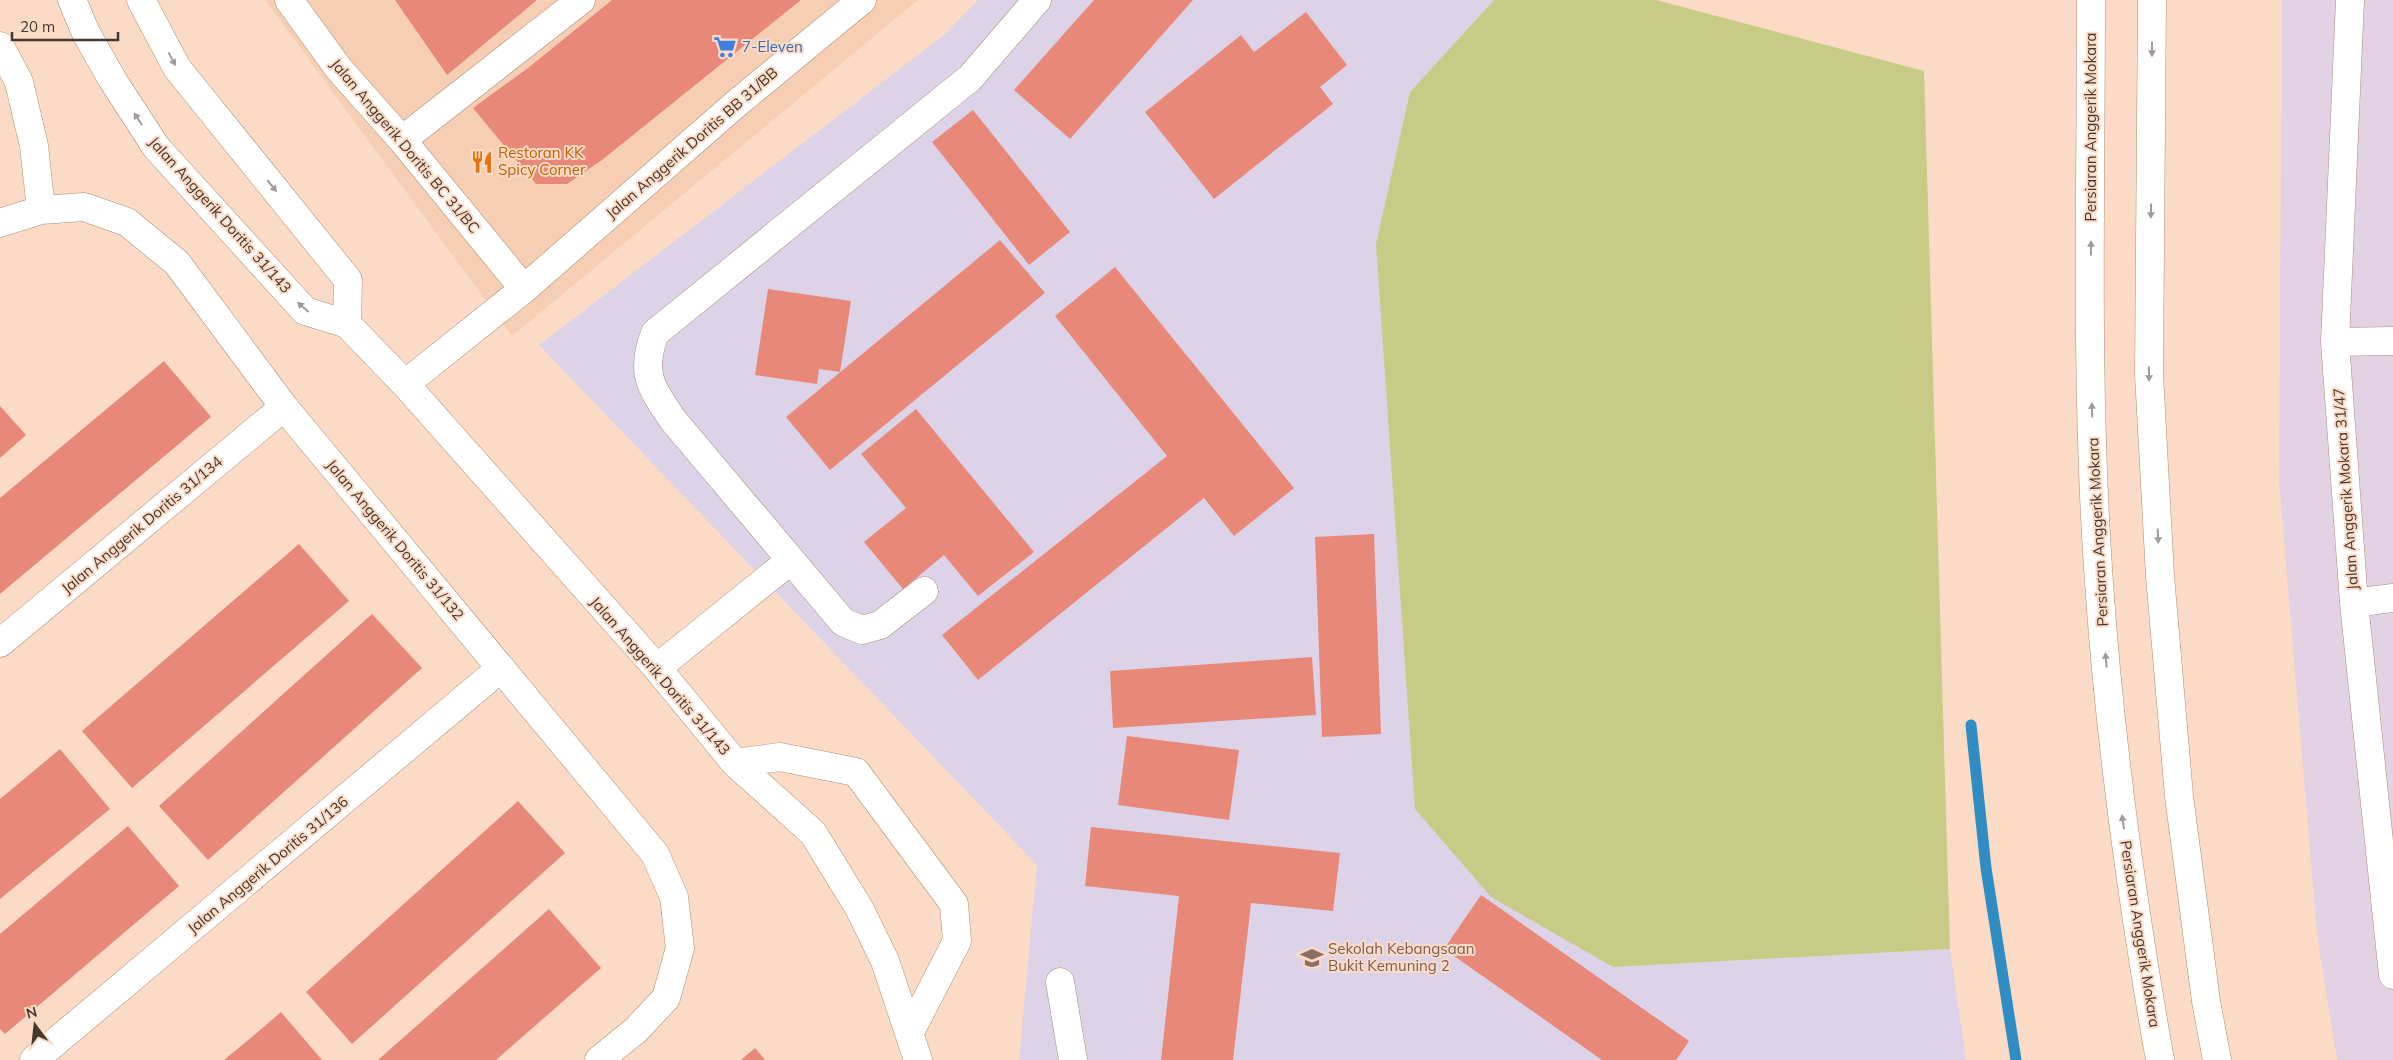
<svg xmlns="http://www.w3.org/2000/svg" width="2393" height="1060" font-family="Mulish,sans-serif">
	<rect width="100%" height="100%" fill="#fbdbc5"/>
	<path fill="#f5ceb3" d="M 265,0 L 918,0 L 512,336 Z"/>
	<path fill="#e2d2e4" d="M 2282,0 L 2393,0 L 2393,1060 L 2337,1060 L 2317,935 L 2279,480 Z"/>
	<path fill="#ddd3e8" d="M 978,0 L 1494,0 L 1410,92 L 1613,967 L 1950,949 L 1966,1060 L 1019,1060 L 1037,865 L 539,345 L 944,35 Z"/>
	<path fill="#c6cc85" d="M 1494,0 L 1656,0 L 1924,71 L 1950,949 L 1613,967 L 1491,897 L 1415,809 L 1376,244 L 1410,92 Z"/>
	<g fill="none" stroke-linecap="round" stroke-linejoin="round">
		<path stroke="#308dc4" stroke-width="11" d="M 1971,725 L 1986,868 L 2016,1060"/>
	</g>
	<path fill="#e78878" d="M 395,0 L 537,0 L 447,75 Z
		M 612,0 L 801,0 L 602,160 L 567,184 L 536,184 L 473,108 L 528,68 Z
		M 1094,0 L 1193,0 L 1070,139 L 1014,90 Z
		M 1306,12 L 1347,65 L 1320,87 L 1333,104 L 1214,199 L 1145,112 L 1241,35 L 1254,52 Z
		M 973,110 L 1070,232 L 1029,265 L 932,142 Z
		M 1000,240 L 1045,293 L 830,470 L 786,417 Z
		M 1115,267 L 1294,488 L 1234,536 L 1204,498 L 978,680 L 942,635 L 1167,456 L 1055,316 Z
		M 768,289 L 851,301 L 840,372 L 819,369 L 817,384 L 755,375 Z
		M 164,361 L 211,417 L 0,594 L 0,498 Z
		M 0,406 L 26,435 L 0,458 Z
		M 916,409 L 1034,552 L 978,596 L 944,555 L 903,589 L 864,542 L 906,508 L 861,454 Z
		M 1374,534 L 1381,734 L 1322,737 L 1315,537 Z
		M 299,544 L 349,601 L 132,788 L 82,731 Z
		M 372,614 L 422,668 L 208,860 L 159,806 Z
		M 1312,657 L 1316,715 L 1113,728 L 1110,671 Z
		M 1127,736 L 1239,750 L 1229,820 L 1118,805 Z
		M 60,749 L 110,809 L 0,899 L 0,799 Z
		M 518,801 L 565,853 L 352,1044 L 306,992 Z
		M 128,826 L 179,886 L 5,1034 L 0,1029 L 0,934 Z
		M 1091,827 L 1340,853 L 1333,911 L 1251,903 L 1233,1060 L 1161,1060 L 1179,896 L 1085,886 Z
		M 1481,895 L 1689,1041 L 1676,1060 L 1602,1060 L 1444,949 Z
		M 549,909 L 601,968 L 496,1060 L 378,1060 Z
		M 281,1012 L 322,1060 L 224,1060 L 253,1036 Z
		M 755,1048 L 765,1060 L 741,1060 Z"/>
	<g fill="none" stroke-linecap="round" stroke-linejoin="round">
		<defs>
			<path id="minor" d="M 72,0 L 86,33 L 112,79 L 156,147 L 305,311 L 347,324 L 405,384 L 657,668 L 735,763 L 813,833 L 859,908 L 885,961 L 918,1060
				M 141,0 L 177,68 L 348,280 L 347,324
				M 289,0 L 339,69 L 402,140 L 524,289
				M 2350,0 L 2335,342 L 2354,603 L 2393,975
				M 0,46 L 19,82 L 34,146 L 41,210
				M 402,140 L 581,0
				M 0,223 L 41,210 L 84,207 L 127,222 L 177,263 L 284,407 L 655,854 L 674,897 L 680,948 L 666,998 L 636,1030 L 599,1060
				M 2335,342 L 2393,341
				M 405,384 L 524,289 L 737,103 L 862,0
				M 924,591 L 880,625 L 862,630 L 843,622 L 673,420 C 650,386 640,373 655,333 L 970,78 L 1037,0
				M 2354,603 L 2393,598
				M 0,643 L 284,407
				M 657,668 L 791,560
				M 735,763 L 780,757 L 856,772 L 954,904 L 957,941 L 910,1032
				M 1060,982 L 1073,1060
				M 34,1060 L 501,668"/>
			<path id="major" d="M 2091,0 C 2091,194 2085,389 2099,583 C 2110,743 2132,902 2160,1060
				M 2152,0 L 2149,374 L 2160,576 L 2179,796 L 2206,1001 L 2217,1060"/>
		</defs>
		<use href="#minor" stroke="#ac8e79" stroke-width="29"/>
		<use href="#major" stroke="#ac8e79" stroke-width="29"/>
		<use href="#minor" stroke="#fff" stroke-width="28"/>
		<use href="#major" stroke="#fff" stroke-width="28"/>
	</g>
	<defs><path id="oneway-solid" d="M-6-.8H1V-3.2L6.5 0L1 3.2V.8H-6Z" transform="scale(1.25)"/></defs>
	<g fill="#a29b97">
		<use href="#oneway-solid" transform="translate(2152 49) rotate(90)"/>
		<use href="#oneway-solid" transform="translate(172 59) rotate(62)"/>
		<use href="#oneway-solid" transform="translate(138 119) rotate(-123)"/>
		<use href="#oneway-solid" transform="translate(272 186) rotate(51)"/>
		<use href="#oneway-solid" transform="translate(2151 211) rotate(91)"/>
		<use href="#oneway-solid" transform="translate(2091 248) rotate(-90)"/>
		<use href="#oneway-solid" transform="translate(303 307) rotate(-139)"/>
		<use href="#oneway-solid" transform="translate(2149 374) rotate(89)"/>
		<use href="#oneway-solid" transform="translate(2092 410) rotate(-92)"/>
		<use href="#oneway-solid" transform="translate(2158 536) rotate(87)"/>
		<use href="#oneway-solid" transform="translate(2106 660) rotate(-95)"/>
		<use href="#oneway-solid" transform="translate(2123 822) rotate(-98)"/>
	</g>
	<defs>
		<symbol id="supermarket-bare" viewBox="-9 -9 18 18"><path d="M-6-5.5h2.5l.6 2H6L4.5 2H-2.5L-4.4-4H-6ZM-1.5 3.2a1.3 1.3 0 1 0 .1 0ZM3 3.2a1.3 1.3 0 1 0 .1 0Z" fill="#3f7fe0" stroke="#fbdbc5" stroke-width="2.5" paint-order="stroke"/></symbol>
		<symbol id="restaurant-bare" viewBox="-9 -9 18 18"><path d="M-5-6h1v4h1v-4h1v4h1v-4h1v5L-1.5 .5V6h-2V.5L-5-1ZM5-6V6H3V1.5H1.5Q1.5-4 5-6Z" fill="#e8710a" stroke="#fbdbc5" stroke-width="2.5" paint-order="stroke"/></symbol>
		<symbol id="school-bare" viewBox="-9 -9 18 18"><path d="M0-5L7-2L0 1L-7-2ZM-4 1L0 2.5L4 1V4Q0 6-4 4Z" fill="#8d6e63" stroke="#fbdbc5" stroke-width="2.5" paint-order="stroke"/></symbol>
	</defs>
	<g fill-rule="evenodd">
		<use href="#supermarket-bare" x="709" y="31" width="32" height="32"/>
		<use href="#restaurant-bare" x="466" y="146" width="32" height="32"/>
		<use href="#school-bare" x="1296" y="942" width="32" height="32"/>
	</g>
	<g text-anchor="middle" stroke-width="4" stroke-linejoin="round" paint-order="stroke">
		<g font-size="15" fill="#366cbe" stroke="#fbdbc5" text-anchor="start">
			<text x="742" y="52">7-Eleven</text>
		</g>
		<g font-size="15" fill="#44372f" stroke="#fbdbc5">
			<text transform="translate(2091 127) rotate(-90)" y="5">Persiaran Anggerik Mokara</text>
			<text transform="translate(692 143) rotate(-41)" y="5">Jalan Anggerik Doritis BB 31/BB</text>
			<text transform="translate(405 146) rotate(50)" y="5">Jalan Anggerik Doritis BC 31/BC</text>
			<text transform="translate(220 215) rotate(48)" y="5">Jalan Anggerik Doritis 31/143</text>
			<text transform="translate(2346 489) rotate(-94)" y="5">Jalan Anggerik Mokara 31/47</text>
			<text transform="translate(142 525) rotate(-40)" y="5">Jalan Anggerik Doritis 31/134</text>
			<text transform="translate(2098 532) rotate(-93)" y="5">Persiaran Anggerik Mokara</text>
			<text transform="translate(395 540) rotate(50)" y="5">Jalan Anggerik Doritis 31/132</text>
			<text transform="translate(660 676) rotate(49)" y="5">Jalan Anggerik Doritis 31/143</text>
			<text transform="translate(268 865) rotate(-40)" y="5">Jalan Anggerik Doritis 31/136</text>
			<text transform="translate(2140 934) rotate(81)" y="5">Persiaran Anggerik Mokara</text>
		</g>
		<g font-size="15" fill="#c56008" stroke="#fbdbc5" text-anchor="start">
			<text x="498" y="158">Restoran KK<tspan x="498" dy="17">Spicy Corner</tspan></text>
		</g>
		<g font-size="15" fill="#785e54" stroke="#fbdbc5" text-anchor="start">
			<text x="1328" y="954">Sekolah Kebangsaan<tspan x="1328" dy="17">Bukit Kemuning 2</tspan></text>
		</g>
	</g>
	<g transform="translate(35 1025) rotate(345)" stroke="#fbdbc5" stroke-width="4" paint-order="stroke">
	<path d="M0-4L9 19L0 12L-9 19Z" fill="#44372f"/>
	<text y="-8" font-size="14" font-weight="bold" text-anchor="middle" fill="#44372f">N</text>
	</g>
	<path d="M12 32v8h106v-8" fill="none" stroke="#44372f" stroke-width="2.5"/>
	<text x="20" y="32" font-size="15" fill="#44372f" stroke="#fbdbc5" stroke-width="4" paint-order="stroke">20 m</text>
</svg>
